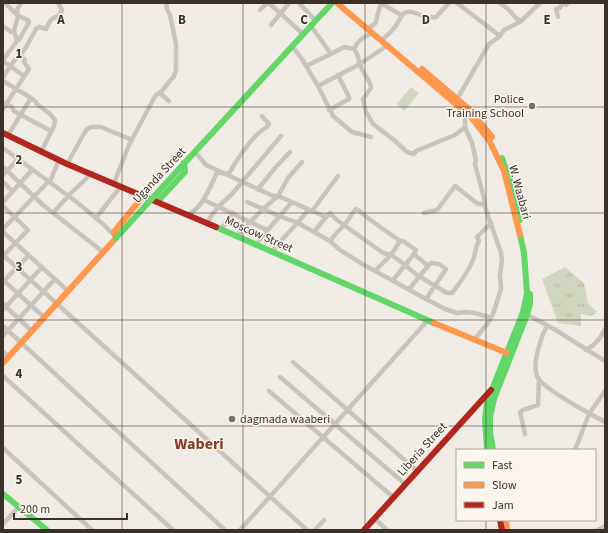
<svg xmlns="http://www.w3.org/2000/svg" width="608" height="533" font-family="'Source Sans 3',sans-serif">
	<defs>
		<pattern id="grass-tufts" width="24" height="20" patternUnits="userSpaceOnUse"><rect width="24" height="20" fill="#d1d6bf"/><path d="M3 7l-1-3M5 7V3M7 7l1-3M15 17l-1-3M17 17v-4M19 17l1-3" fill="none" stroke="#b4b8a4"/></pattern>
	</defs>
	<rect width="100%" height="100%" fill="#f0ebe5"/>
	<path fill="url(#grass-tufts)" d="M 411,87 L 419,93 L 404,111 L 397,104 Z
		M 565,267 L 584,283 L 588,303 L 597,312 L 591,316 L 581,314 L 581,326 L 558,323 L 542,279 Z"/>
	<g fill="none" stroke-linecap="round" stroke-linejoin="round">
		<path stroke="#c9c3be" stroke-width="4.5" d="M 5,3 L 18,16 L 28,20 L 29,22 L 19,40 L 17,41
			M 269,3 L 303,34
			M 299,3 L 316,21
			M 381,3 L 401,15
			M 457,3 L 500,36
			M 500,3 L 508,9 L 520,22
			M 563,3 L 566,5 L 568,3
			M 260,10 L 267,3
			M 558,17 L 556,9 L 560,8 L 562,3
			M 271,25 L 289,3
			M 3,26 L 11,32 L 14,31 L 18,16 L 17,10 L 21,3
			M 311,26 L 331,54 L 344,47 L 354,49 C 359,55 358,60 361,67 C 363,74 371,80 371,88 L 363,99 L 366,112 L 373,124 L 394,140 L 407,152 L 414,154 L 416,151 L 455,135 L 465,127
			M 370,27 C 379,22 375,21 378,13 C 379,9 380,7 381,3
			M 384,38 C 388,35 392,31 395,27 C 401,19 402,8 415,13 C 423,16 428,18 436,17 L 449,3
			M 292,46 L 302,59 L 318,86 L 333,116 L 352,132 L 371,137
			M 354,49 C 357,40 365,36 373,33
			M 3,60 L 17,41 L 14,31
			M 3,61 L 24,76
			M 306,66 L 331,54
			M 3,77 L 14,61 L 25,49 L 36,29 L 39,27 L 46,29 C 48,26 49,21 52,19 C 57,15 58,19 62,10 L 58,3
			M 3,81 L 31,98 L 36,102 L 37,104 L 50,114 L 55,120 L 54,126 L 41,152
			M 318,86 L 360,64 L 388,45
			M 161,92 L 174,76 L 176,70 L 176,44 L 170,15 L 167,9 L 166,3
			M 456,101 L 489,44 L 500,36 L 504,30 L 520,22 L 540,3
			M 3,102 L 12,107 L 14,111 L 21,115 L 51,131
			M 3,109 L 29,69 L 24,62 L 25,60 L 21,56
			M 329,110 L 349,99 L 349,97 L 338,75
			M 465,111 L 465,127 L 472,143 L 476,160 L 475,164 L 485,202 L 485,207 L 501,253 L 502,260 L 500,275 L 501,289 L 493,314 L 488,323 L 474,340
			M 8,135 L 31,98
			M 3,148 L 78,203 L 103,224 L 115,236
			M 195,152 L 206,165 L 273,196 L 278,196 L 326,217 L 330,213 L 337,220 L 383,253 L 391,255 L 400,261 L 417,275 L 447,293 L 452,293 C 460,283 468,272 473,260 C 476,253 475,247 479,241 L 477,237 L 491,223
			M 67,164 L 86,130 L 91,127 L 101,127 L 132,140
			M 3,167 L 43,205 L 103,252
			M 3,175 L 18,159
			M 3,182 L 12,191
			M 114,183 L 129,145 L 153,100 L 156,95 L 161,92 L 161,94 L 169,101
			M 258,189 L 275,168 L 290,152
			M 204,200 L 267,230
			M 3,202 L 32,170
			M 247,202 L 279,216 L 298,223 L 330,241 L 340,250 L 364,265 L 426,299 L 445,309 L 457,313 L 466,312 L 475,313 L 491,318
			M 3,206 L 28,230 L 3,256
			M 312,211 L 338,176
			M 53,213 L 68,196 L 92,173
			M 424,213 L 437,210 L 455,186 L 478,204 L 484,204 L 485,207
			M 188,214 C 201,211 212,184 217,172 L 227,174 L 230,172 C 236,161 255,132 266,128 L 269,124 L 262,116
			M 96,218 L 121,186
			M 207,222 L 218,207 L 232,194 L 281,136
			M 3,229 L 51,179 L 59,160
			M 221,229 L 233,213
			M 3,232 L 68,291
			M 314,232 L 326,217
			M 237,236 L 263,209 L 278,196 L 288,178 L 302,162
			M 330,241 C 335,235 339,230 344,225 C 349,220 351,214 356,209 L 358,210 L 369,219 L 400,241 L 391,255 L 376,270
			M 400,241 L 403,241 L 416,250 L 414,254 L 428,266 L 409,289
			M 255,245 L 291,203
			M 272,252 C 283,237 297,225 308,210
			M 3,255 L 307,530
			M 3,280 L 44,317
			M 393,280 L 414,254
			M 3,282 L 28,256
			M 426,299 L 446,269 L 439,264 L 431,263 L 428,266
			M 3,304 L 32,331
			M 3,310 L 42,267
			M 526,314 L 554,329 L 605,361
			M 3,326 L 225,530
			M 547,326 C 541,337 532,363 537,376 C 541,388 592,415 605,422
			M 3,336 L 55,279
			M 586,350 C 596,345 601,338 605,329
			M 3,352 L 9,356
			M 293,362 L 417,471
			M 3,376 L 173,530
			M 280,377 L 405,484
			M 269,391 L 393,497
			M 525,434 L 520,412 L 523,410 L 538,405 L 539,379
			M 3,448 L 92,530
			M 575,450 L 589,414 L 605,391
			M 375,519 L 387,530
			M 3,524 L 16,510
			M 240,530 L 428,320
			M 315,530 L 324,520
			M 597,530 L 605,526"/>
		<path stroke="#63d668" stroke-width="6" d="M 502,158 L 511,183 L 520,220
			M 179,169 L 332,3
			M 158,201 L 185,172 L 184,163
			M 216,227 L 434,323
			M 487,450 L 485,419 L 487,402 L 523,312 L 527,293 L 524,253 L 520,235
			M 493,450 L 490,432 L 490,417 L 494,399 L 527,315 L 530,304 L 530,294
			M 3,494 L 47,530"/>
		<path stroke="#ff974d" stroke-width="6" d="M 337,3 L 471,117 L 490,142 L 504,171 L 520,235
			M 422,69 L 469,109 L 492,137
			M 434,323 L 507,353
			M 3,363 L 116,238 L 114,232 L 144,195
			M 506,520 L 507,530"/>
		<path stroke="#b3261e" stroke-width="6" d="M 3,133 L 67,164 L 216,227
			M 500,520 L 502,530
			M 364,530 L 491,390"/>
		<path stroke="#63d668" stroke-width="6" d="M 116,238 L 179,169"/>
	</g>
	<path fill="none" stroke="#3b302b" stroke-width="1" stroke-opacity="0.55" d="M 122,3 L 122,530M 243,3 L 243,530M 365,3 L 365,530M 486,3 L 486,450M 3,107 L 605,107M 3,213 L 605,213M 3,320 L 605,320M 3,426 L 605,426M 486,520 L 486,530"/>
	<g fill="#7a716c" stroke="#fbf5ee" stroke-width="1.5">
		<circle cx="532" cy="106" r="4"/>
		<circle cx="232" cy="419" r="4"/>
	</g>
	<g text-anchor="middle" stroke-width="3" stroke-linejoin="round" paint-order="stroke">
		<g font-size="12" fill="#3b302b" stroke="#fbf5ee" text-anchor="end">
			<text x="524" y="103">Police<tspan x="524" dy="14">Training School</tspan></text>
			<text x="240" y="423" text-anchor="start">dagmada waaberi</text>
		</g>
		<g font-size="12" fill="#3b302b" stroke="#fbf5ee">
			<text transform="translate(159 175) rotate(-47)" y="4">Uganda Street</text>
			<text transform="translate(520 192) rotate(75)" y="4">W. Waabari</text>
			<text transform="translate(259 234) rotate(24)" y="4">Moscow Street</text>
			<text transform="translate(422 449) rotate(-48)" y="4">Liberia Street</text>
		</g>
		<g font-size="16" font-weight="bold" fill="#8c3b22" stroke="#fbf5ee">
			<text x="199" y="449">Waberi</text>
		</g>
	</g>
	<g font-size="13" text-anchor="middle" font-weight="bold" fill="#3b302b" stroke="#fbf5ee" stroke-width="3" stroke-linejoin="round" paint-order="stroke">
		<text x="61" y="24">A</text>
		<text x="182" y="24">B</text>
		<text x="304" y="24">C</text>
		<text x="426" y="24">D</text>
		<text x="547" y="24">E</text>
		<text x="19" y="58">1</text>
		<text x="19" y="164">2</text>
		<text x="19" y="271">3</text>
		<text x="19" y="378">4</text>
		<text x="19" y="484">5</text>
	</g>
	<rect width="608" height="533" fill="none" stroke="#3b302b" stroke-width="8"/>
	<rect x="456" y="449" width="140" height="72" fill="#fbf5ee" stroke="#aea6a0"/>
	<rect x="464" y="462" width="20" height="6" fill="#63d668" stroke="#aea6a0"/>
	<text x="492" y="469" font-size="12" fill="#3b302b">Fast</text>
	<rect x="464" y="482" width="20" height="6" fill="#ff974d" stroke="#aea6a0"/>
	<text x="492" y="489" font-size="12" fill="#3b302b">Slow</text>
	<rect x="464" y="502" width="20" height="6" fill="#b3261e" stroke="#aea6a0"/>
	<text x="492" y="509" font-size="12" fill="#3b302b">Jam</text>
	<path d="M14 513v6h113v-6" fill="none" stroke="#3b302b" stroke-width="2"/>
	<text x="20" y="513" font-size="12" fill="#3b302b" stroke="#fbf5ee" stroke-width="3" paint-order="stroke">200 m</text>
</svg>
